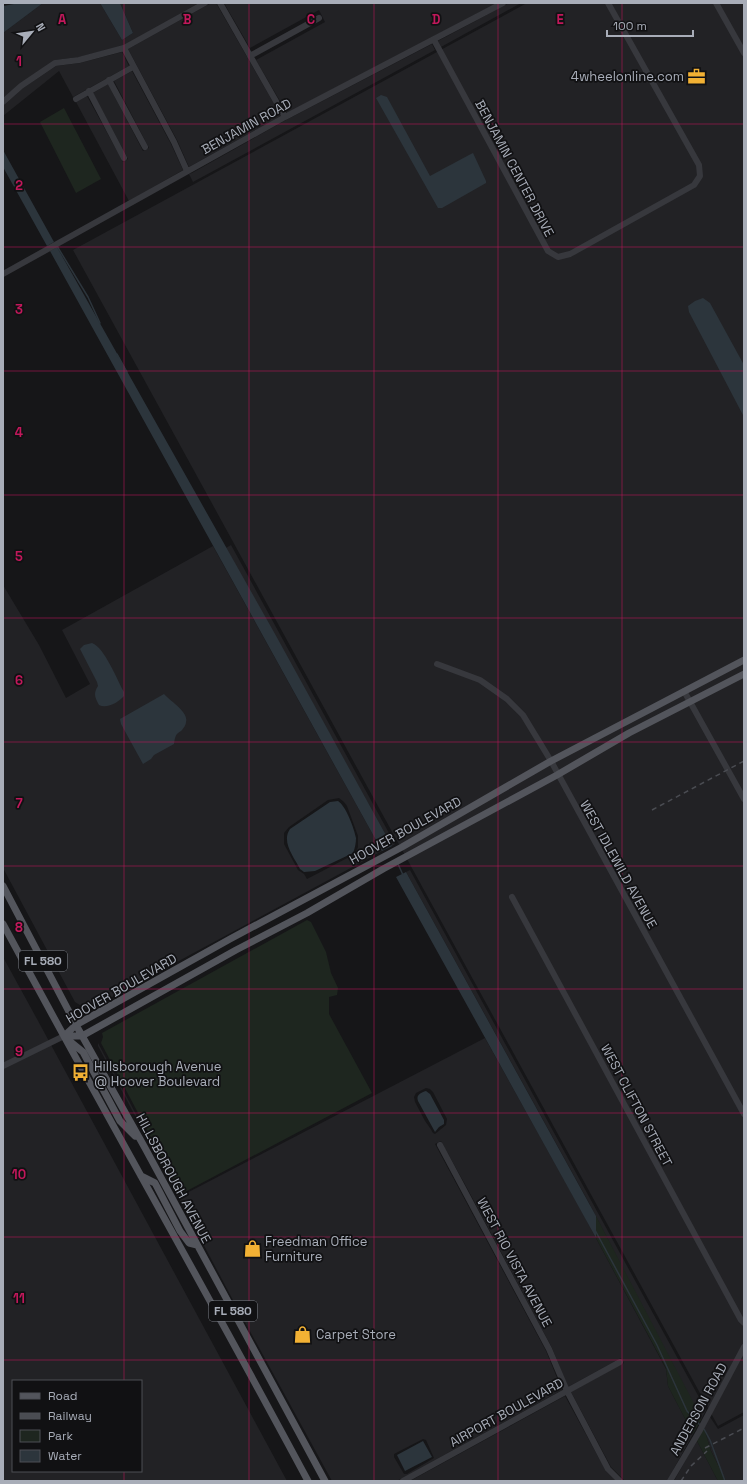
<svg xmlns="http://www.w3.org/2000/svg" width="747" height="1484" font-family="'Space Grotesk',sans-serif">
	<rect width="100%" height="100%" fill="#161618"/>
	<path fill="#222225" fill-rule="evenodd" d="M 43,3 L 100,3 L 122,40 L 133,33 L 120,3 L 199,3 L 123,46 L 79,57 L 55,60 L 3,98 L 3,33 Z
		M 211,3 L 216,3 L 281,116 L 189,167 L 177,140 L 128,49 Z
		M 224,3 L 497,3 L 287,113 L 256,60 L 325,22 L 319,10 L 250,48 Z
		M 509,3 L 521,3 L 441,47 L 438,41 Z
		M 527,3 L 744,3 L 744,1412 L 718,1426 L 73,250 Z
		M 432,44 L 435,50 L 193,182 L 189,174 L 192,173 L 286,120 Z
		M 122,52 L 129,66 L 73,97 L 59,71 L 3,116 L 3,106 L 23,88 L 56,66 L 80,63 Z
		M 132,71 L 171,144 L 183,170 L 129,201 L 76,102 L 87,96 L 123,162 L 128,159 L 93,93 L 108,84 L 143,151 L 149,148 L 114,81 Z
		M 231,545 L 395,844 L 392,846 L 226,548 Z
		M 213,546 L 382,851 L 88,1010 L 75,1002 L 3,868 L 3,585 L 39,645 L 66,698 L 90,684 L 62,630 ZM 339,798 L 344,802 L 347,806 L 358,836 L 358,847 L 355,854 L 307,879 L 304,874 L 298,870 L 284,844 L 284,833 L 289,827 L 328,800 Z
		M 410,870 L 706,1410 L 701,1420 L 589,1203 L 406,872 Z
		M 3,957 L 37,1019 L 287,1481 L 3,1481 ZM 13,1381 L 141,1381 L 141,1471 L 13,1471 Z
		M 485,1038 L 582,1212 L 666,1369 L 668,1386 L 693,1434 L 667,1481 L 625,1481 L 611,1467 L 571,1392 L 624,1363 L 621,1358 L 568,1387 L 552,1348 L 467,1188 L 441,1141 L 435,1144 L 546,1351 L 562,1390 L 397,1481 L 332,1481 L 234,1302 L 98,1046 L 98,1043 L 179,1195 L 181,1196 ZM 426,1088 L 430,1089 L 433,1092 L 447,1119 L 446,1125 L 435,1134 L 433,1133 L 430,1128 L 425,1121 L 415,1102 L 414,1097 L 416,1093 ZM 423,1439 L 426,1440 L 434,1458 L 407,1474 L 404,1474 L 394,1457 L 394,1454 Z
		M 565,1396 L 606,1471 L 616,1481 L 410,1481 Z
		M 744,1415 L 744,1481 L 726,1481 L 711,1451 L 704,1428 L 710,1417 L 718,1429 Z
		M 697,1441 L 718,1481 L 674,1481 L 684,1463 Z"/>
	<path fill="#1e261f" d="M 64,108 L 101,179 L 76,193 L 40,122 Z
		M 307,920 L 311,922 L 326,952 L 331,973 L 338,988 L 337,995 L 329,997 L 329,1014 L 372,1093 L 181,1194 L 101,1043 L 103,1037 L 102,1033 Z
		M 596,1216 L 700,1415 L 701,1420 L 693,1434 L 668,1386 L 666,1368 L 596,1238 Z
		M 704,1428 L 711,1451 L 726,1481 L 718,1481 L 697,1441 Z"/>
	<path fill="#2c353c" d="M 19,3 L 43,3 L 3,33 L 3,6 Z
		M 100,3 L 120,3 L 133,33 L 122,40 Z
		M 381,95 L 387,97 L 430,176 L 469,155 L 473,153 L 486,181 L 486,183 L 442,208 L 438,208 L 376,98 Z
		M 3,150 L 54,242 L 47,246 L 3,167 Z
		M 57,247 L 275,634 L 392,846 L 382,851 L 50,251 Z
		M 703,298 L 710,303 L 744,365 L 744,417 L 689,312 L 688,306 L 695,301 Z
		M 92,643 C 105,648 117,680 124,692 L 124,696 C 119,702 107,709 99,705 C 95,697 93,694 98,686 L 97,682 L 80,649 L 84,645 Z
		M 164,694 C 170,701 189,712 186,722 C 186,725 183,729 181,731 C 175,734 175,738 174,744 L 154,755 L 151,759 L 143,764 L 121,724 L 120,719 Z
		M 338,801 C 346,806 354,828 356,838 C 356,843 355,848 353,853 L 315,871 L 304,872 L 300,869 C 294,857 281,842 290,829 L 330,802 Z
		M 406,872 L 596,1216 L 596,1238 L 396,877 Z
		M 426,1091 L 430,1094 L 444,1120 L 444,1124 L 439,1127 L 435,1132 L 418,1101 C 416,1095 420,1093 426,1091 Z
		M 423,1441 L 432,1457 L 405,1471 L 397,1455 Z"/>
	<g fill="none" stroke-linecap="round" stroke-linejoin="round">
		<path stroke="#2c353c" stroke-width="1.5" d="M 57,246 L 88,297 L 100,323
			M 117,354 L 127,372
			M 398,864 L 403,875
			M 595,1230 L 657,1345 L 687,1411 L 700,1425
			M 704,1429 L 710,1440 L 725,1481"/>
		<path stroke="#37383d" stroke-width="6" d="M 220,3 L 285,117
			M 716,3 L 744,53
			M 434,40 L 548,251 L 558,257 L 570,254 L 694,185 L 700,176 L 699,165 L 608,3
			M 124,48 L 174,142 L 187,171
			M 250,56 L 319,18
			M 109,80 L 145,147
			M 89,91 L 124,158
			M 76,99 L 133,67
			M 3,102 L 21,86 L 55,63 L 79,60 L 124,48 L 205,3
			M 3,274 L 285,117 L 503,3
			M 437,664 L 480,680 L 507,699 L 523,715 L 551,761 L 744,1114
			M 684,691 L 744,799
			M 512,897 L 741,1320 L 744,1323
			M 3,1066 L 64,1036
			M 440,1145 L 549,1349 L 567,1391 L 608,1469 L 620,1481
			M 403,1481 L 620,1362
			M 670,1481 L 699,1432 L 744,1347"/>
		<path stroke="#53555c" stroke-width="7" d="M 3,886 L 76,1025 L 145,1148 L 325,1481
			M 3,924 C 103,1110 208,1294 308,1481
			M 64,1036 L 76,1025 L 230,939 L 402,847 L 551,761 L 744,660
			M 64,1036 L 82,1036 L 236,950 L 307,913 L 383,869 L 557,775 L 629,733 L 744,674
			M 67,1039 L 83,1052 L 120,1121 L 135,1136
			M 141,1176 L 155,1183 L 180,1231 L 189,1243 L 197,1245"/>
		<path stroke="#4a4c52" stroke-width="1.5" stroke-dasharray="5 4" stroke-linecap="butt" d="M 652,810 L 744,761
			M 705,1448 L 744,1428
			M 681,1481 L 691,1466 L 707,1451"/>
	</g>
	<path fill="none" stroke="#c2185b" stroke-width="1" stroke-opacity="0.55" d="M 124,3 L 124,1381M 249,3 L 249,1481M 374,3 L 374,1481M 498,3 L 498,1481M 622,3 L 622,1481M 3,124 L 744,124M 3,247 L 744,247M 3,371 L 744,371M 3,495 L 744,495M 3,618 L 744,618M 3,742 L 744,742M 3,866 L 744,866M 3,989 L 744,989M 3,1113 L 744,1113M 3,1237 L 744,1237M 3,1360 L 744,1360M 124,1471 L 124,1481"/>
	<defs>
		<symbol id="office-bare" viewBox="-9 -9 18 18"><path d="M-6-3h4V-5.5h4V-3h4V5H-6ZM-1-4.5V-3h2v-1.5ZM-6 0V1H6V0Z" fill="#f2b134" stroke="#111113" stroke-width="2.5" paint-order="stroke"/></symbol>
		<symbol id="bus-bare" viewBox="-9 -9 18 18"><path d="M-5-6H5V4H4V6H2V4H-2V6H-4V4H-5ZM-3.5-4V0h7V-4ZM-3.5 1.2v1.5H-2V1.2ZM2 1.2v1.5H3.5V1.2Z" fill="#f2b134" stroke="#111113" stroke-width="2.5" paint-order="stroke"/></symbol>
		<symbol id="shop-bare" viewBox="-9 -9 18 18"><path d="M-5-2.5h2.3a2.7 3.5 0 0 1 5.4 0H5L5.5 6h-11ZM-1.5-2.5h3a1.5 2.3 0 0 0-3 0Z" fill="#f2b134" stroke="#111113" stroke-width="2.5" paint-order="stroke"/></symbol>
	</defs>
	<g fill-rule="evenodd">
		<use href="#office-bare" x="684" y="64" width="25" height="25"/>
		<use href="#bus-bare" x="68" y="1060" width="25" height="25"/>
		<use href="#shop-bare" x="240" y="1236" width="25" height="25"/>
		<use href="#shop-bare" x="290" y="1322" width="25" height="25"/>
	</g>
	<g text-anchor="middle" stroke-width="3.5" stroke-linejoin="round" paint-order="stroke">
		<g fill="#111113" stroke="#7b7e86" stroke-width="1">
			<rect x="19" y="951" width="48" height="20" rx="3"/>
			<rect x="209" y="1301" width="48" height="20" rx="3"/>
		</g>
		<g font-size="12" font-weight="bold" fill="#a8adb8">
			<text x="43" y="965">FL 580</text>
			<text x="233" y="1315">FL 580</text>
		</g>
		<g font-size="13" fill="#a8adb8" stroke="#111113" text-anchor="start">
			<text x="684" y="81" text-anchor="end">4wheelonline.com</text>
			<text x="94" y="1071">Hillsborough Avenue<tspan x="94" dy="15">@ Hoover Boulevard</tspan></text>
			<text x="265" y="1246">Freedman Office<tspan x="265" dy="15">Furniture</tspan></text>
			<text x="316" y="1339">Carpet Store</text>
		</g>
		<g font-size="13" fill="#a8adb8" stroke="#111113">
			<text transform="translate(246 126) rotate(-29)" y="5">BENJAMIN ROAD</text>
			<text transform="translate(515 168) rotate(62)" y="5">BENJAMIN CENTER DRIVE</text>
			<text transform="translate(405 830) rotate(-29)" y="5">HOOVER BOULEVARD</text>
			<text transform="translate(619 864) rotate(61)" y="5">WEST IDLEWILD AVENUE</text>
			<text transform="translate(121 988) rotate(-30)" y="5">HOOVER BOULEVARD</text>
			<text transform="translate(637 1105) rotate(62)" y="5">WEST CLIFTON STREET</text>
			<text transform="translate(174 1178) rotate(62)" y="5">HILLSBOROUGH AVENUE</text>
			<text transform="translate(515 1262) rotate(62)" y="5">WEST RIO VISTA AVENUE</text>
			<text transform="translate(698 1409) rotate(-61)" y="5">ANDERSON ROAD</text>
			<text transform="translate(506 1412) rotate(-29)" y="5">AIRPORT BOULEVARD</text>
		</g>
	</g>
	<g font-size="13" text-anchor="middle" font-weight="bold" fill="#c2185b" stroke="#111113" stroke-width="3.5" stroke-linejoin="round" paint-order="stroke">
		<text x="62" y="24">A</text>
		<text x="187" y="24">B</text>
		<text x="311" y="24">C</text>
		<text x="436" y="24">D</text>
		<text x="560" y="24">E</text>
		<text x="19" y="66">1</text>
		<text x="19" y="190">2</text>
		<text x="19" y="314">3</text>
		<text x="19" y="437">4</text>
		<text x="19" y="561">5</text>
		<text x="19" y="685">6</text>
		<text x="19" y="808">7</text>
		<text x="19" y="932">8</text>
		<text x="19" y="1056">9</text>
		<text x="19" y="1179">10</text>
		<text x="19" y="1303">11</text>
	</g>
	<rect width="747" height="1484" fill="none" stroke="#a8adb8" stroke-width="8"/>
	<rect x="12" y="1380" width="130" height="92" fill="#111113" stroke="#4d4f55"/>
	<rect x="20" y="1393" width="20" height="6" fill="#53555c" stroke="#4d4f55"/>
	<text x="48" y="1400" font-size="12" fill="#a8adb8">Road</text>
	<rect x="20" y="1413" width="20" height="6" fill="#4a4c52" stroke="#4d4f55"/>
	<text x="48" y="1420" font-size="12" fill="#a8adb8">Railway</text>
	<rect x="20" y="1430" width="20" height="12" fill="#1e261f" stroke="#4d4f55"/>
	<text x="48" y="1440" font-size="12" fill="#a8adb8">Park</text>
	<rect x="20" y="1450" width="20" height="12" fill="#2c353c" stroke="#4d4f55"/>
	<text x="48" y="1460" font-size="12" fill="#a8adb8">Water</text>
	<g transform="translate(32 32) rotate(61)" stroke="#111113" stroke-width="3" paint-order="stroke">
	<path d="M0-3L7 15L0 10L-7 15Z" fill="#a8adb8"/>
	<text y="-6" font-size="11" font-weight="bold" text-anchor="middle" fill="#a8adb8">N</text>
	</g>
	<path d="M607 30v6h86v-6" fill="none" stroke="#a8adb8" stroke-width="2"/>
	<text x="613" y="30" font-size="12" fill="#a8adb8" stroke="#111113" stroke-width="3" paint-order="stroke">100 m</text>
</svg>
